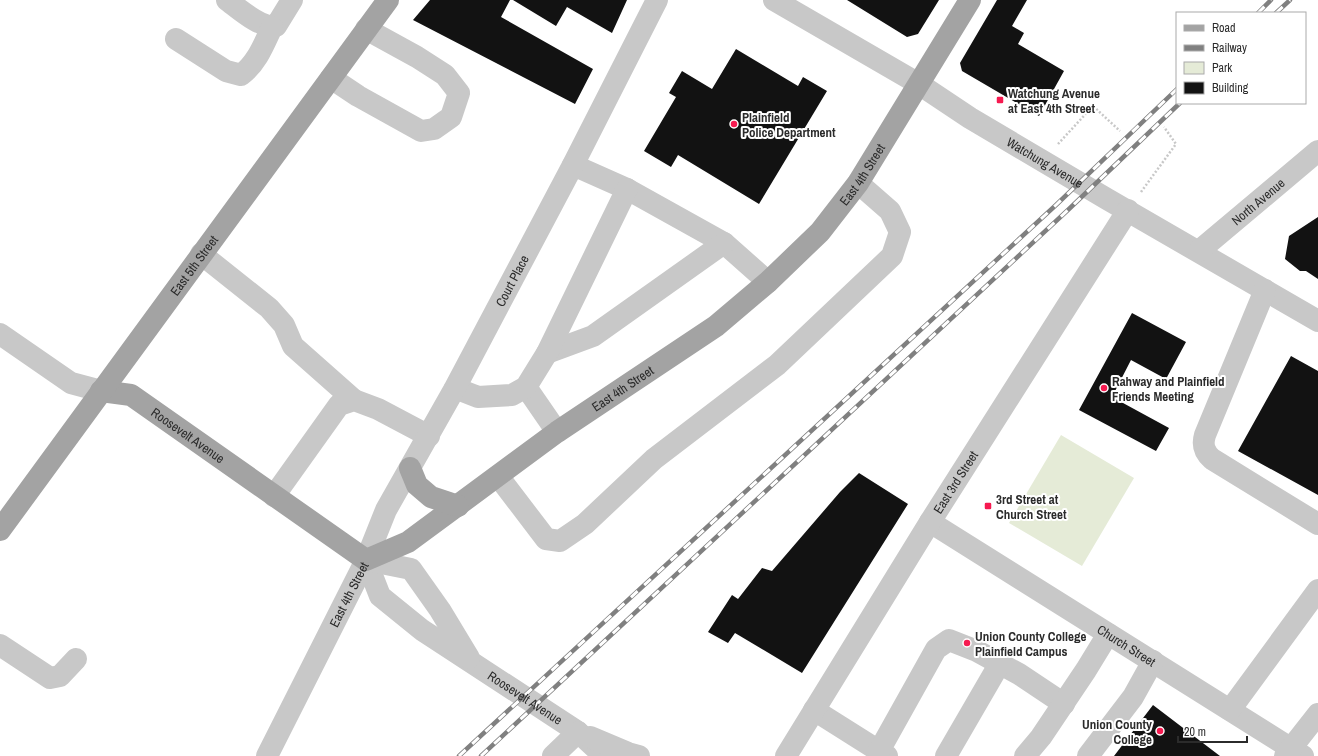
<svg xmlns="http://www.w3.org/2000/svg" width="1318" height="756" font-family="'Archivo Narrow',sans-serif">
	<rect width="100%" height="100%" fill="#fff"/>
	<path fill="#e5ebd7" d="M 1061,435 L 1134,478 L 1082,566 L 1009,523 Z"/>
	<path fill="#121212" d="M 430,0 L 510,0 L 501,17 L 593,69 L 575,104 L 413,20 Z
		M 513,0 L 627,0 L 612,33 L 567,7 L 556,26 Z
		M 847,0 L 939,0 L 918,34 L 907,37 Z
		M 997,0 L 1027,0 L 1012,26 L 1024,33 L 1018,44 L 1064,71 L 1039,116 L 962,71 L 960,63 Z
		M 736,49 L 798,86 L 803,77 L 827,91 L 759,204 L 678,155 L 671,167 L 644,151 L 676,97 L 669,93 L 682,71 L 712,89 Z
		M 1318,217 L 1318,279 L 1306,271 L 1300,271 L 1285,259 L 1289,236 Z
		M 1132,313 L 1186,342 L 1166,379 L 1131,360 L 1112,397 L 1169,428 L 1156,451 L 1079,410 Z
		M 1291,356 L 1318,371 L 1318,495 L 1238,451 Z
		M 859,473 L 908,504 L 802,673 L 735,633 L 728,643 L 708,632 L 732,595 L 738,599 L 762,568 L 772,571 L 840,492 Z
		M 1153,705 L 1220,756 L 1114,756 Z"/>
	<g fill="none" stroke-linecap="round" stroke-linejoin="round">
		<path stroke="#c8c8c8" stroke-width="2.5" stroke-dasharray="2 2" stroke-linecap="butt" d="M 1058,144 L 1093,106 L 1120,131
			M 1141,192 L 1176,144 L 1164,127"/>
		<g stroke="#c8c8c8" stroke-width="22">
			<path d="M 227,0 C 238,8 261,29 276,26 L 292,0"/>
			<path id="s1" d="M 774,0 L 919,84 L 970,118 L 1107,199 L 1318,321"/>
			<path d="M 176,39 L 226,71 L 241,75 C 257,63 264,44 272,27"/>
			<path d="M 331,78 L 358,96 L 421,131 L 434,129 L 451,117 L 459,93 L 445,75 L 417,57 L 366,29"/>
			<path d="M 573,165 L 627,189 L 724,243 L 768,282"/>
			<path id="s2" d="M 1199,251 L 1318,151"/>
			<path d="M 201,254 L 269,308 L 284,325 L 293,346 L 354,400"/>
			<path d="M 1265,290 L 1205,435 C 1202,445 1204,452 1212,459 L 1318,524"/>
			<path d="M 0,334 L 71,383 L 101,391"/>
			<path d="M 547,353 L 593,336 L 724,243"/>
			<path d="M 526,387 L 557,432"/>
			<path d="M 455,388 L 478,397 L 512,395 L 526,387 L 547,353 L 627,189"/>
			<path d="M 498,476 L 546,539 L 560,541 L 585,524 L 654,459 L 777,365 L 892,256 L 900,232 L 890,211 L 858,183"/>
			<path d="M 274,496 L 339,405 L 354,400 L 378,409 L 429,436"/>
			<path id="s3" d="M 930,522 L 1303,756"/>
			<path id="s4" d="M 366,560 L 380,596 L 422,630 L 578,732 L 604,756"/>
			<path d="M 366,560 L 411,569 L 440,610 L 469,658"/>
			<path d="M 0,645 L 50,678 L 60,676 L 76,659"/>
			<path d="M 814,710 L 887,756"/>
			<path d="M 1230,710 L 1318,590"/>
			<path d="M 590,737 L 628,753 L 639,756"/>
			<path d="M 879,751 L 936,649 L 949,640 L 977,651 L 1019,674 L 1064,704"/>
			<path id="s5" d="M 267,756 L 366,560 L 386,510 L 455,388 L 573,165 L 657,0"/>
			<path d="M 553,756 L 578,732"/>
			<path id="s6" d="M 786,756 L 930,522 L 1128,210"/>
			<path d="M 946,756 L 1000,663"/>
			<path d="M 1025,756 L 1041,737 L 1086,670 L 1108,634"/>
			<path d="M 1088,756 L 1133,697 L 1153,661"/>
			<path d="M 1285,756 L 1318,714"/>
		</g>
		<g stroke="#a3a3a3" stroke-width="22">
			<path id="s7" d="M 101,391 L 131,395 L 366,560 L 408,542 L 557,432 L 716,326 L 768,282 L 820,232 L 858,183 L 970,0"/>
			<path d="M 410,468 L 417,485 L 431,497 L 458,506"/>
			<path id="s8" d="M 0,530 L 388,0"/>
		</g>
		<defs>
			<path id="rail" d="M 1258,13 L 1271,0
				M 1276,13 L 1290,0
				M 459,756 L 1056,205 L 1177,89
				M 481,756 L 1069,209 L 1180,103"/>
		</defs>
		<use href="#rail" stroke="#808080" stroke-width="4.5"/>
		<use href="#rail" stroke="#fff" stroke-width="3" stroke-dasharray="9" stroke-linecap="butt"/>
	</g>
	<g fill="#f61a50" stroke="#fff" stroke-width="1.5">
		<rect x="996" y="96" width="8" height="8" rx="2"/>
		<circle cx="734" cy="124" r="4"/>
		<circle cx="1104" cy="388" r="4"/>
		<rect x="984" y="502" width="8" height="8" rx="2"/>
		<circle cx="967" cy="643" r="4"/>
		<circle cx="1160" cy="731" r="4"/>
	</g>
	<g text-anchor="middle" stroke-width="4" stroke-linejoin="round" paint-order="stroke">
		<g font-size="13" font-weight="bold" fill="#2b2b2b" stroke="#fff" text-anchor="start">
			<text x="1008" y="98">Watchung Avenue<tspan x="1008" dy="15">at East 4th Street</tspan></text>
			<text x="742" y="122">Plainfield<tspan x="742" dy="15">Police Department</tspan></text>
			<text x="1112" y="386">Rahway and Plainfield<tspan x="1112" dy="15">Friends Meeting</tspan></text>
			<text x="996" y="504">3rd Street at<tspan x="996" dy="15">Church Street</tspan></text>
			<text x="975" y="641">Union County College<tspan x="975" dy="15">Plainfield Campus</tspan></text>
			<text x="1152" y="729" text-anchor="end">Union County<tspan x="1152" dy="15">College</tspan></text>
		</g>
		<g font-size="13" fill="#2b2b2b" stroke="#fff">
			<text dy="5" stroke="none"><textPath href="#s1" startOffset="316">Watchung Avenue</textPath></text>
			<text dy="5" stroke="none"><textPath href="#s7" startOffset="951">East 4th Street</textPath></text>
			<text dy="5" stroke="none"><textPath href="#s2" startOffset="77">North Avenue</textPath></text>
			<text dy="5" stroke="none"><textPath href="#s8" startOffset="328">East 5th Street</textPath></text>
			<text dy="5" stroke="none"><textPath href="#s5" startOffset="535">Court Place</textPath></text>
			<text dy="5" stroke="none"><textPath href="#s7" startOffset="627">East 4th Street</textPath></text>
			<text dy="5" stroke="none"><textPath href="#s7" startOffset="100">Roosevelt Avenue</textPath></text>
			<text dy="5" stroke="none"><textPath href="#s6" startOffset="322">East 3rd Street</textPath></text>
			<text dy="5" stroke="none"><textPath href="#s5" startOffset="181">East 4th Street</textPath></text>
			<text dy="5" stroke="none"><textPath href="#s3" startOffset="232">Church Street</textPath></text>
			<text dy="5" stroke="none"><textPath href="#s4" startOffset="216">Roosevelt Avenue</textPath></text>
		</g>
	</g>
	<rect x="1176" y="12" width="130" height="92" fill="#ffffff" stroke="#aaaaaa"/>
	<rect x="1184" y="25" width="20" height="6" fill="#a3a3a3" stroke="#aaaaaa"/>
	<text x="1212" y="32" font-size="12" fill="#2b2b2b">Road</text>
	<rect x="1184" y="45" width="20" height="6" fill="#808080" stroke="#aaaaaa"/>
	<text x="1212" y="52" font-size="12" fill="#2b2b2b">Railway</text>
	<rect x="1184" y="62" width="20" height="12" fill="#e5ebd7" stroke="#aaaaaa"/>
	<text x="1212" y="72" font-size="12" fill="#2b2b2b">Park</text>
	<rect x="1184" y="82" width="20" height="12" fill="#121212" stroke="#aaaaaa"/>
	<text x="1212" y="92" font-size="12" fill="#2b2b2b">Building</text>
	<path d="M1178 736v6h69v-6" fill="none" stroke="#2b2b2b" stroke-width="2"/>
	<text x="1184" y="736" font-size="12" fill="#2b2b2b" stroke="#ffffff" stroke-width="3" paint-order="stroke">20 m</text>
</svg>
